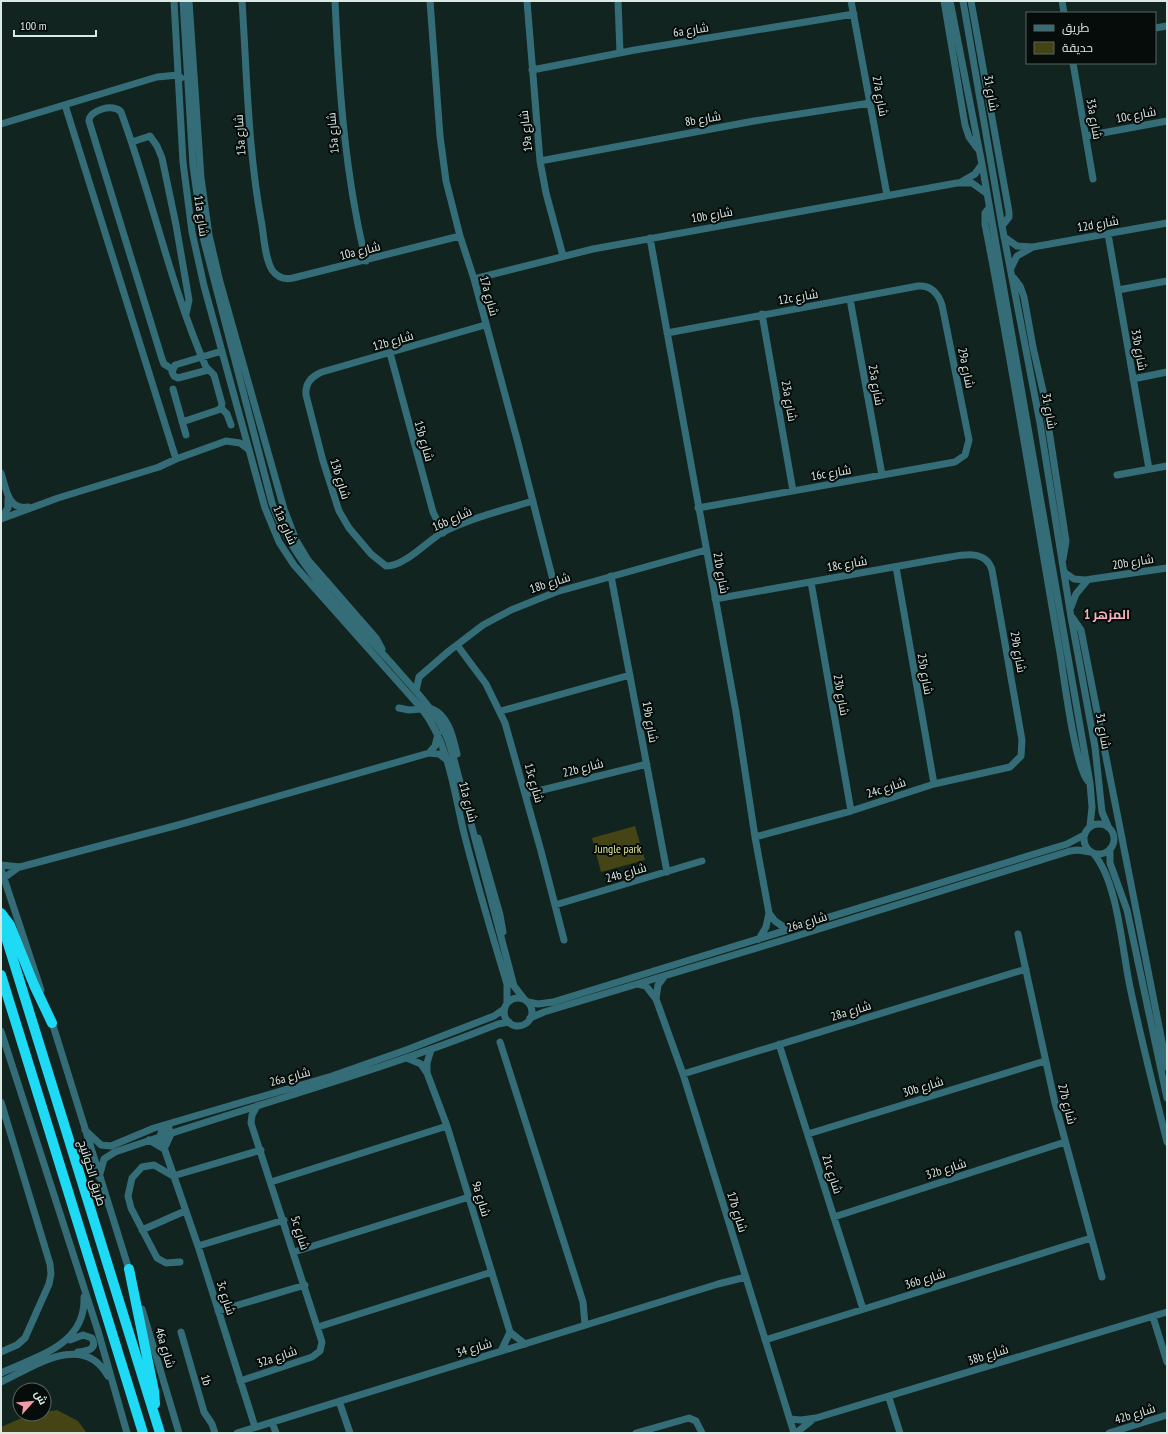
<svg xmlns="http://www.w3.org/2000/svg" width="1168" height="1434" font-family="'PT Sans Narrow',Cairo,sans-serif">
	<rect width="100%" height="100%" fill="#112420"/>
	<path fill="#444415" d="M 635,826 L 645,860 L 601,872 L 592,838 Z
		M 57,1410 L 78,1421 L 87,1433 L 1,1433 L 1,1427 L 31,1414 L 44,1414 L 44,1412 Z"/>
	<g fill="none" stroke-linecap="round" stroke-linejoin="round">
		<path stroke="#346d77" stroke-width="7" d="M 174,1 L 183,162 L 192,232 L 204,286 L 265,508 L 279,542 L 294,565 L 422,709 C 450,745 454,794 465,837 C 478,887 492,935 507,984 L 507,1003
			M 183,1 L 193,166 L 203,237 L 272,503 C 294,568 354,620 399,672 C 421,697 443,719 452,752 L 514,986 L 524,999
			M 189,1 L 201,178 L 209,235 L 220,282 L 284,509 L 296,540 L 308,560 L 376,638 L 382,649
			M 242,1 C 247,76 248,152 262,225 C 264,239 265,258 272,270 C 277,277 284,280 293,278 L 460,236
			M 335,1 C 339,88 345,176 366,261
			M 430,1 L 440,136 L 446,181 L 460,236 L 474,279 L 518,443 L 556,592
			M 527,1 L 540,161 L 546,193 L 563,256
			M 618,1 L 620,53
			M 851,1 L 887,195
			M 944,1 L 965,125 L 969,137 L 977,148
			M 950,1 L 982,164 L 1090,783 L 1092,807 L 1090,826
			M 963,1 L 1002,226 L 1040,423 L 1071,617 L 1095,747 L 1102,812 L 1108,826
			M 971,1 L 1009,212 L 1009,217 L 1002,226
			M 1062,1 L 1064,13
			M 1155,28 L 1167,26
			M 1073,63 L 1093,179
			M 532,70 L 635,50 L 854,14
			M 65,105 L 176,459
			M 1,124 L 157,77 L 178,75 L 181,78
			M 1086,136 L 1167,121
			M 132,142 L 150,136 L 157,146 L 162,158 L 176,225 L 189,300 L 186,314
			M 540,161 L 754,121 L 870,103
			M 961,182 L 975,174 L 982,164
			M 989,208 L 985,213 L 985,224 C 1013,367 1035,510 1060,653 C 1064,677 1075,767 1088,781
			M 1108,234 L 1149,469
			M 1004,237 L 1017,246 L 1033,247 L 1167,223
			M 650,238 L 736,712 L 755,837 L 769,913 L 766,927 L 759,939
			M 1011,268 L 1017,256 L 1033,247
			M 1014,278 L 1020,286 L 1024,297 L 1033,347 L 1043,391 L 1066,541 L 1063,559
			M 474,279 L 593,249 L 957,183 L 972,183 L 986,193
			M 1118,290 L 1167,281
			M 850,299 L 882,475
			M 762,314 L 793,491
			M 485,325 L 322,372 C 312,376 305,383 306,395 L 323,461 L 339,511 L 349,528 L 371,554 L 386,566 C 404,567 427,541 443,532 C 471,518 503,510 533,501
			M 667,333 L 918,286 C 931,285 938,293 942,305 L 969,440 L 965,455 L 955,462 L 698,508
			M 390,353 L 433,512 L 443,533
			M 172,369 L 164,364 L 162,359 L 89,121 C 89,110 114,103 121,112 C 152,196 170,285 206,367 L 214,375 L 222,404 L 221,408 L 218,410 L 182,422
			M 208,370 L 178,378 L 174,376 L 172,372 L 175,365 L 222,351
			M 1133,379 L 1167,372
			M 173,389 L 186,435
			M 221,408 L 227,414 L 231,425
			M 1,473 C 6,488 8,511 28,507
			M 1117,475 L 1167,466
			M 1,518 L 8,508 L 8,499
			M 1,519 L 58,498 L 159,467 L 176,459 L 226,441 L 240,443 L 248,449
			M 896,567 L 934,784
			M 1064,572 L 1074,579 L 1085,580 L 1167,568
			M 611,576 L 667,872
			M 811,582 L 851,811
			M 715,599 L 938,559 C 956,557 985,546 992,570 L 1022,740 L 1021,756 L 1010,767 L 934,784 L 851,811 L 755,837
			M 1071,607 L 1076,594 L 1086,582
			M 1072,617 L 1081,630 L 1167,1067
			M 457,645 L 486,684 L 505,723 L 541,851 L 564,940
			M 416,691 L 419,677 L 449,651 L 483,625 L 511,610 L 556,592 L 706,550
			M 399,708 L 409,710 L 422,709
			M 432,709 C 449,716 453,738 457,754
			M 501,711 L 630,675
			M 429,753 L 435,746 L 438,734
			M 526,794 L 647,764
			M1084 839a15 15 0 1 1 30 0a15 15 0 1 1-30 0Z
			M 478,838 L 500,915 L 503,932
			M 1110,849 L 1110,863 L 1127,910 L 1167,1098
			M 1093,853 C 1118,881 1122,950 1130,987 C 1141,1039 1154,1090 1167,1142
			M 1,865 L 20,867 L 178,825 L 429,753 L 439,754 L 447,760
			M 1,869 L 41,990
			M 4,878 L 19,867
			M 555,905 L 702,861
			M 769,913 L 775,921 L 788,930
			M 1018,934 L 1055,1103 L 1102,1277
			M 638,984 L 646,986 L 656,999 L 683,1074 L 794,1433
			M504 1012a14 14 0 1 1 28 0a14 14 0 1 1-28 0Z
			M 656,999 L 658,985 L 664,977
			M 528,1002 L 538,1004 L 553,1002 L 1067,844 L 1084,835
			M 530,1018 L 544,1012 L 790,938 L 1070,851 L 1078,850 L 1090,852
			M 51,1019 L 130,1273
			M 1,1031 L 98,1331 L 127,1433
			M 500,1042 L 583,1302 L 585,1325
			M 779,1044 L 863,1309
			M 407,1058 L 421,1064 L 427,1073 L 447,1126 L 510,1332 L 525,1344
			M 427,1073 L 427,1063 L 431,1050
			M 683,1074 L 1026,969
			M 1,1102 L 50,1264 L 51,1274 L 49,1284 L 25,1338 L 17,1345 L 1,1352
			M 169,1126 L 162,1130 L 160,1136 L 198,1246 L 255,1427
			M 85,1130 L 101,1145 L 111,1146 L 154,1128 L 332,1076 L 406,1050 L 494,1016 L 504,1009
			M 808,1134 L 1045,1061
			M 149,1140 L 164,1149 L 172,1132
			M 99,1177 L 104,1159 L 115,1152 C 242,1108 373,1074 498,1024 L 509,1022
			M 271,1182 L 447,1126
			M 834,1217 L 1065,1142
			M 142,1230 L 185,1211
			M 198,1246 L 284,1220
			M 294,1252 L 469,1197
			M 180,1262 L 166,1263 L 157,1258 L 131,1208 L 128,1196 L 132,1178 L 142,1167 L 154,1165 L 173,1176 L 261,1150
			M 142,1309 L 179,1433
			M 218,1311 L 305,1285
			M 1153,1317 L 1167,1362
			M 318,1327 L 492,1272
			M 181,1332 L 204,1412 L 212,1424 L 215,1433
			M 70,1340 L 83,1335 L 92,1338 C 98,1350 86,1351 78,1352
			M 765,1340 L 1091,1238
			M 501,1351 L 510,1332
			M 1,1373 C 37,1356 86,1345 84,1297
			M 240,1381 L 312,1357 L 320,1351 L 322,1342 L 251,1123 L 252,1115 L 257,1106
			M 1,1382 C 33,1367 83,1331 108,1376
			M 889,1398 L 900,1433
			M 339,1401 L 350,1433
			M 790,1419 L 801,1420 L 816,1418 L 1167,1312
			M 272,1422 L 276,1433
			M 237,1433 L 718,1284 L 746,1277
			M 636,1433 L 689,1418 L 696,1421 L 702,1433
			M 796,1433 L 811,1421
			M 1109,1433 L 1167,1415"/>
		<path stroke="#1fdaf4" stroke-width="10" d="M 1,913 L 10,925 L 34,985 L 52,1023
			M 1,921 L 160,1433
			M 1,975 L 143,1433
			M 129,1269 L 154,1391 L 155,1404"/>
	</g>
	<g text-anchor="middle" stroke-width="4" stroke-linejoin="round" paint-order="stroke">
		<g font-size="12" fill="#dbe8e4" stroke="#050c0a">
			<text transform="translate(691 30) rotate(-9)" y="4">6a شارع</text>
			<text transform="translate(991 93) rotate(80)" y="4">شارع 31</text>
			<text transform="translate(880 96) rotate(80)" y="4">27a شارع</text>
			<text transform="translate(1136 115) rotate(-11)" y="4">10c شارع</text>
			<text transform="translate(703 119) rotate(-10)" y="4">8b شارع</text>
			<text transform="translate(1094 119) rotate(80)" y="4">33a شارع</text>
			<text transform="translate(526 131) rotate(-96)" y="4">19a شارع</text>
			<text transform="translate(333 133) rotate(-95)" y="4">15a شارع</text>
			<text transform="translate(240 135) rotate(-94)" y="4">13a شارع</text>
			<text transform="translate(712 215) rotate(-10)" y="4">10b شارع</text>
			<text transform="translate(201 216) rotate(82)" y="4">11a شارع</text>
			<text transform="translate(1098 224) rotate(-10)" y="4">12d شارع</text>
			<text transform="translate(360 251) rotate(-14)" y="4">10a شارع</text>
			<text transform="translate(489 296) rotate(75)" y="4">17a شارع</text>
			<text transform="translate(798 297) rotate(-10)" y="4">12c شارع</text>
			<text transform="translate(393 341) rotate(-16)" y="4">12b شارع</text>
			<text transform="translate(1139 350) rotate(80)" y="4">33b شارع</text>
			<text transform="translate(966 368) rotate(79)" y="4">29a شارع</text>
			<text transform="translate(876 385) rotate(80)" y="4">25a شارع</text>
			<text transform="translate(789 401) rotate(80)" y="4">23a شارع</text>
			<text transform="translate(1049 411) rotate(80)" y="4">شارع 31</text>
			<text transform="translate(424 441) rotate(74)" y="4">15b شارع</text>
			<text transform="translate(831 473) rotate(-10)" y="4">16c شارع</text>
			<text transform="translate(340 479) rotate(73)" y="4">13b شارع</text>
			<text transform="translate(452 519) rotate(-24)" y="4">16b شارع</text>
			<text transform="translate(285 525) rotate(66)" y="4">11a شارع</text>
			<text transform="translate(1133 562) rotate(-9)" y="4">20b شارع</text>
			<text transform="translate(847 564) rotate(-10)" y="4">18c شارع</text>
			<text transform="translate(721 573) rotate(80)" y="4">21b شارع</text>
			<text transform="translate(550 583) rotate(-18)" y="4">18b شارع</text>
			<text transform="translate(1018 652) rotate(80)" y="4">29b شارع</text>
			<text transform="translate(925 674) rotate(80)" y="4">25b شارع</text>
			<text transform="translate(841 695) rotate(80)" y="4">23b شارع</text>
			<text transform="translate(650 722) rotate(80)" y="4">19b شارع</text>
			<text transform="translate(1103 731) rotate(80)" y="4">شارع 31</text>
			<text transform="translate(583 768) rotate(-14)" y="4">22b شارع</text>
			<text transform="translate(534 783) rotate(74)" y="4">13c شارع</text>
			<text transform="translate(886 788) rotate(-18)" y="4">24c شارع</text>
			<text transform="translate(468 802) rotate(76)" y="4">11a شارع</text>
			<text transform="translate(626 873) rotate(-16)" y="4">24b شارع</text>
			<text transform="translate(807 922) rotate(-17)" y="4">26a شارع</text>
			<text transform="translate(851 1011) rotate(-17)" y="4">28a شارع</text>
			<text transform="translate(290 1077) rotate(-15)" y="4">26a شارع</text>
			<text transform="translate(923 1087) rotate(-17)" y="4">30b شارع</text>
			<text transform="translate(1067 1104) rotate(76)" y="4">27b شارع</text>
			<text transform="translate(946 1169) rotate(-18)" y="4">32b شارع</text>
			<text transform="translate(92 1173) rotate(73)" y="4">طريق الخوانيج</text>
			<text transform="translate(832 1174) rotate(72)" y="4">21c شارع</text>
			<text transform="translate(481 1199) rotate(73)" y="4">9a شارع</text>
			<text transform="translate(737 1212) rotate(73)" y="4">17b شارع</text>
			<text transform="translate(300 1233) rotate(72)" y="4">5c شارع</text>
			<text transform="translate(925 1279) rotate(-17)" y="4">36b شارع</text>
			<text transform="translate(226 1298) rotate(72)" y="4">3c شارع</text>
			<text transform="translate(165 1348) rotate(73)" y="4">46a شارع</text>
			<text transform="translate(474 1348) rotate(-17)" y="4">شارع 34</text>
			<text transform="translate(988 1355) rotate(-17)" y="4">38b شارع</text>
			<text transform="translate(277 1357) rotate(-19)" y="4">32a شارع</text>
			<text transform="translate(206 1380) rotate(74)" y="4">1b</text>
			<text transform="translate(1135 1414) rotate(-17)" y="4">42b شارع</text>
		</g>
		<g font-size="12" fill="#e1e38e" stroke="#050c0a">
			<text x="618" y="853">Jungle park</text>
		</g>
		<g font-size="13" font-weight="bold" fill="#f7b3bf" stroke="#050c0a">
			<text x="1107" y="619">المزهر 1</text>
		</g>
	</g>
	<rect width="1168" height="1434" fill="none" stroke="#dbe8e4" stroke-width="4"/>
	<rect x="1026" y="12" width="130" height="52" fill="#050c0a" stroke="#5b6461"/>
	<rect x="1034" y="25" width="20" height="6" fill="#346d77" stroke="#5b6461"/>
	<text x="1062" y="32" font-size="12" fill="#dbe8e4">طريق</text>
	<rect x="1034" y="42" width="20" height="12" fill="#444415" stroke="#5b6461"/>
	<text x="1062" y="52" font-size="12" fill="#dbe8e4">حديقة</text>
	<g transform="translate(32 1402) rotate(63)"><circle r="19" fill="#050c0a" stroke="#5b6461"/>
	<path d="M0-3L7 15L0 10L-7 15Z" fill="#f39aab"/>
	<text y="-6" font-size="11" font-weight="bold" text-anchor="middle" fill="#dbe8e4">ش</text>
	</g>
	<path d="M14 30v6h82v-6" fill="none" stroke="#dbe8e4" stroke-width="2"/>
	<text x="20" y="30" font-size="12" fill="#dbe8e4" stroke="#050c0a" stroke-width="3" paint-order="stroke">100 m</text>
</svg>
